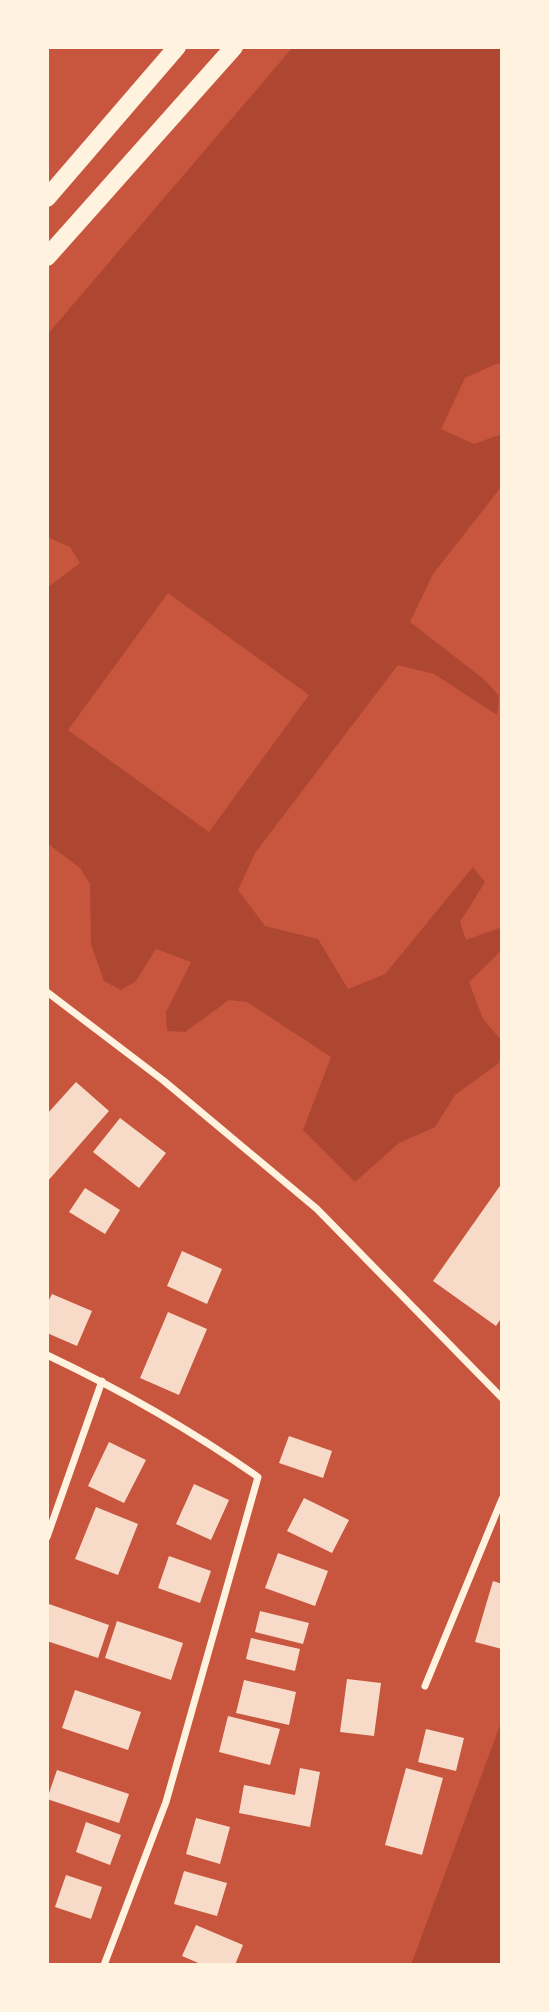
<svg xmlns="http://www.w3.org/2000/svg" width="549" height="2012" font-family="'DejaVu Sans',sans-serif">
	<rect width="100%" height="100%" fill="#c8553d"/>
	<path fill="#ae4732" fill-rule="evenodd" d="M 293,47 L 502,47 L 502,366 L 498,363 L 465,378 L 441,429 L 474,444 L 502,434 L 502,486 L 433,574 L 410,622 L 486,681 L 499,696 L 497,715 L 434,674 L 398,665 L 255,853 L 238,890 L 265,926 L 318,939 L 348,989 L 385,974 L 473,867 L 485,882 L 460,922 L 466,940 L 502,927 L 502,950 L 469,982 L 483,1019 L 502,1041 L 499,1063 L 455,1095 L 435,1127 L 399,1143 L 355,1182 L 303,1130 L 331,1057 L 247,1002 L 229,1000 L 185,1032 L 167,1031 L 166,1012 L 191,962 L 156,949 L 136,981 L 121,990 L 104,981 L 91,944 L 90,884 L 80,868 L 47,843 L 47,588 L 80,563 L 70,547 L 47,537 L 47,335 ZM 168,593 L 309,695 L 209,832 L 68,730 Z
		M 502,1720 L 502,1965 L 411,1965 Z"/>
	<path fill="#f7dbc8" d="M 76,1082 L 109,1111 L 47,1182 L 47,1114 Z
		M 120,1118 L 166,1153 L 139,1188 L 93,1152 Z
		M 502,1183 L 502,1317 L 496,1326 L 433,1281 Z
		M 85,1188 L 120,1210 L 105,1234 L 69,1212 Z
		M 182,1251 L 222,1269 L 207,1304 L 167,1286 Z
		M 52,1294 L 92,1311 L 77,1346 L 47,1333 L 47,1304 Z
		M 168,1312 L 207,1329 L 179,1395 L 140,1378 Z
		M 289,1436 L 332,1451 L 323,1478 L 279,1463 Z
		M 109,1442 L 146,1460 L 124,1503 L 88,1486 Z
		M 194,1484 L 229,1500 L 211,1540 L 176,1524 Z
		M 304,1498 L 349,1520 L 332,1553 L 287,1531 Z
		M 96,1507 L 138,1524 L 118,1575 L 75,1559 Z
		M 278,1553 L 328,1571 L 315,1606 L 265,1588 Z
		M 169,1556 L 211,1571 L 200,1603 L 158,1588 Z
		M 493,1581 L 502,1584 L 502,1649 L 475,1642 Z
		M 49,1604 L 109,1625 L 98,1658 L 47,1641 Z
		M 260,1611 L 309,1623 L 303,1644 L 255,1632 Z
		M 117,1621 L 183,1643 L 171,1680 L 105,1658 Z
		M 251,1638 L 300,1649 L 295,1671 L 246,1659 Z
		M 347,1679 L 381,1683 L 374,1736 L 340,1732 Z
		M 244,1680 L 296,1692 L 289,1725 L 236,1713 Z
		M 75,1690 L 141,1712 L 128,1750 L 62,1728 Z
		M 228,1716 L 280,1729 L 270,1765 L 219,1752 Z
		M 426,1729 L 464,1738 L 456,1771 L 418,1762 Z
		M 300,1768 L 320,1772 L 310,1827 L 239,1813 L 244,1785 L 295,1795 Z
		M 406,1768 L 443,1778 L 422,1855 L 385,1845 Z
		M 57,1770 L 129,1794 L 119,1823 L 47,1799 Z
		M 196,1818 L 230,1827 L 220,1864 L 186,1854 Z
		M 86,1822 L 121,1835 L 110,1865 L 76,1852 Z
		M 184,1871 L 227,1883 L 217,1916 L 174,1904 Z
		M 66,1875 L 102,1887 L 91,1919 L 55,1907 Z
		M 196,1925 L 243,1945 L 235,1965 L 203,1965 L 182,1956 Z"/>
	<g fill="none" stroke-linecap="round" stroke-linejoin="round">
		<path stroke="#fff3e0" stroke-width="7" d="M 47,992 L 164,1081 L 317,1209 L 502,1398
			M 47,1355 C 121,1390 191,1430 258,1477 L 166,1802 L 104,1965
			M 47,1537 L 102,1381
			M 425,1686 L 502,1499"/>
		<path stroke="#fff3e0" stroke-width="18" d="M 47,198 L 177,47
			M 47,257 L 234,47"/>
	</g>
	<rect width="549" height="2012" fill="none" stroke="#fff3e0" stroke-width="98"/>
</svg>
